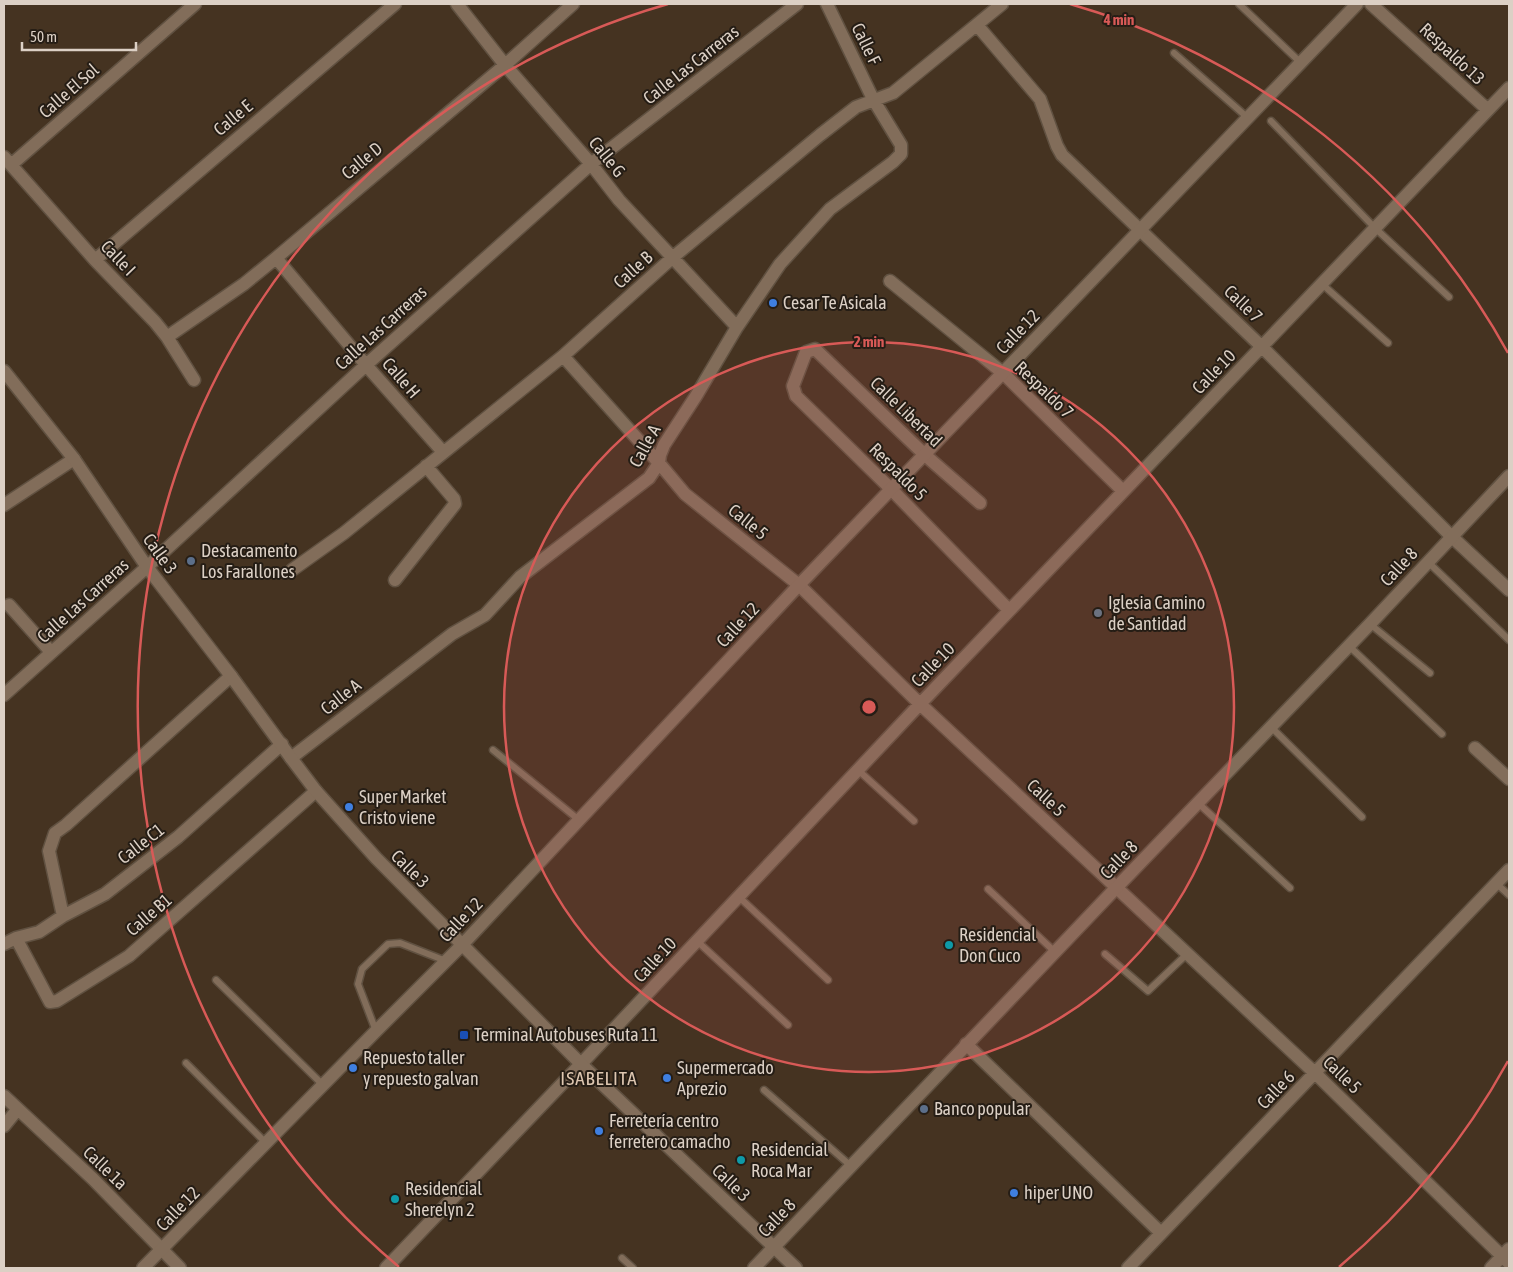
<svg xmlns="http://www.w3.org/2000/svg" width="1513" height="1272" font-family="'Asap Condensed',sans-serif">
	<rect width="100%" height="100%" fill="#453321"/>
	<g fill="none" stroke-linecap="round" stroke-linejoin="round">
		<defs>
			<path id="lane" d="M 1239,4 L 1301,63
				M 1174,53 L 1248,118
				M 1271,121 L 1375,228 L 1449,297
				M 1322,284 L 1388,343
				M 1428,562 L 1509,640
				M 1370,624 L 1430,673
				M 1349,646 L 1442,734
				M 1271,727 L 1362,817
				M 493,750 L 579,820
				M 858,770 L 914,821
				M 1198,803 L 1290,888
				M 1497,884 L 1509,895
				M 988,889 L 1055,952
				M 739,897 L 828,980
				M 697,941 L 788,1025
				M 1105,954 L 1148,991 L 1187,954
				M 216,980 L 323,1085
				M 376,1031 L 358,984 L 362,969 L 388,944 L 400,943 L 446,961
				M 186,1063 L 266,1143
				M 764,1090 L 851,1166
				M 622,1258 L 633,1268"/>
			<path id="street" d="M 457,4 L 505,65 L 591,164 L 619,200 L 737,327
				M 1371,4 L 1488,110
				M 977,25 L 1040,99 L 1057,146 L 1062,155 L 1262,347 L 1451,536 L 1509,590
				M 4,157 L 95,260 L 155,322 L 167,337 L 194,380
				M 11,165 L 195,4
				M 276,258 L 366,365 L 443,452
				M 95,260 L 395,4
				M 890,281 L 1003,373 L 1123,491
				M 167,337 L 244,284 L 276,258 L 505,65 L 573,4
				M 563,356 L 659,463 L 685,494 L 799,585 L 920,704 L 1316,1074 L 1509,1263
				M 980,503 L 925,455 L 815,349 L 806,352 L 793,386 L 796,396 L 891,489 L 1009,610
				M 4,505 L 74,459
				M 292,570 L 344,533 L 563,356 L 672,258 L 820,135 L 856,107 L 893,93 L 1002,4
				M 395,580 L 455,504 L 454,499 L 426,466
				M 9,605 L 51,652
				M 4,695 L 147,567 L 366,365 L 591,164 L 797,4
				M 1475,748 L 1509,779
				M 291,758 L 452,634 L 485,615 L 520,577 L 649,478 L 659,463 L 660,455 L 664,445 L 696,396 L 737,327 L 780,264 L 830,209 L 893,162 L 901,154 L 901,145 L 873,99 L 827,4
				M 63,916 L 49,851 L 55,833 L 66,825 L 231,676
				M 16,938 L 50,1002 L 57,1001 L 129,956 L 316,791
				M 4,944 L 16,938 L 39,932 L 63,916 L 105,894 L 178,837 L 282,744
				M 966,1044 L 1161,1233
				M 4,1096 L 93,1179 L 180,1268
				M 4,1126 L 17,1110
				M 386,1268 L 581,1064 L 920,704 L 1509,88
				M 754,1268 L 773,1248
				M 1128,1268 L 1509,870
				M 1491,1268 L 1509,1249"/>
			<path id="secondary" d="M 4,371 L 74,459 L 147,567 L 231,676 L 291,758 L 316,791 L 376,858 L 581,1064 L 796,1268
				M 773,1248 L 1116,888 L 1370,624 L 1509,476
				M 143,1268 L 376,1031 L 462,945 L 799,585 L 1357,4"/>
		</defs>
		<use href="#lane" stroke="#605141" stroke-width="9"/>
		<use href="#street" stroke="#605141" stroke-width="15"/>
		<use href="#secondary" stroke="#605141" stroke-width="15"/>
		<use href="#lane" stroke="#826d5a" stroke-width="6"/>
		<use href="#street" stroke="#826d5a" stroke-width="12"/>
		<use href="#secondary" stroke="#826d5a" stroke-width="12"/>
	</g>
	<circle cx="869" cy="707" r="365" fill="#d85a57" fill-opacity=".12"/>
	<g fill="none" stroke="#d85a57" stroke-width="2.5">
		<circle cx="869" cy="707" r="365"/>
		<path d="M1508 1061A731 731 0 0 1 1339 1267M399 1267A731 731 0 0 1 668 4M1070 4A731 731 0 0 1 1508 353"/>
	</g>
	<g fill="#3f7fe0" stroke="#251d15" stroke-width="2">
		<circle cx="773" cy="303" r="5"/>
		<circle cx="349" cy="807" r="5"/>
		<circle cx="353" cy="1068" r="5"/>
		<circle cx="667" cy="1078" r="5"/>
		<circle cx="599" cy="1131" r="5"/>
		<circle cx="1014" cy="1193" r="5"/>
	</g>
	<g fill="#5c6f8a" stroke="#251d15" stroke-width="2">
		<circle cx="191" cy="561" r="5"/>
		<circle cx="924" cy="1109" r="5"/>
	</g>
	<circle fill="#6b7280" stroke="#251d15" stroke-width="2" cx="1098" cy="613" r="5"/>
	<g fill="#0f9aa8" stroke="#251d15" stroke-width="2">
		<circle cx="949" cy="945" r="5"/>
		<circle cx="741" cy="1160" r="5"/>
		<circle cx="395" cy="1199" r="5"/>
	</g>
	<rect fill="#1a4fb4" stroke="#251d15" stroke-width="2" x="459" y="1030" width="10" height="10" rx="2.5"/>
	<g text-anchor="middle" stroke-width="4" stroke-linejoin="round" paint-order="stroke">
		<g font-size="18" fill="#dcd0c5" stroke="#251d15">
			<text transform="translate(866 44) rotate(64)" y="6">Calle F</text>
			<text transform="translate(1452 54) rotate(43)" y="6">Respaldo 13</text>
			<text transform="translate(691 65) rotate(-38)" y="6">Calle Las Carreras</text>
			<text transform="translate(69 91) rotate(-41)" y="6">Calle El Sol</text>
			<text transform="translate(233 118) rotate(-40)" y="6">Calle E</text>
			<text transform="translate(607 157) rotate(51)" y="6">Calle G</text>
			<text transform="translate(362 161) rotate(-40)" y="6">Calle D</text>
			<text transform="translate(118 258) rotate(46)" y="6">Calle I</text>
			<text transform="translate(633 270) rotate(-42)" y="6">Calle B</text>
			<text transform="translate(1243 304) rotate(44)" y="6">Calle 7</text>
			<text transform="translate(381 328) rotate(-42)" y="6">Calle Las Carreras</text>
			<text transform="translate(1018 332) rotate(-46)" y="6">Calle 12</text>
			<text transform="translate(1214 372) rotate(-46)" y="6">Calle 10</text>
			<text transform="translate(401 378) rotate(49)" y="6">Calle H</text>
			<text transform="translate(1044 390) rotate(44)" y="6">Respaldo 7</text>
			<text transform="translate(906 412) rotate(44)" y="6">Calle Libertad</text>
			<text transform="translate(645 446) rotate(-61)" y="6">Calle A</text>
			<text transform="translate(898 472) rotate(45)" y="6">Respaldo 5</text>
			<text transform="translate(748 522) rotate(39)" y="6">Calle 5</text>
			<text transform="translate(160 554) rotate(54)" y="6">Calle 3</text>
			<text transform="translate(1399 567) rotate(-47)" y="6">Calle 8</text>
			<text transform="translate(83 601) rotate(-42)" y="6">Calle Las Carreras</text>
			<text transform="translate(738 625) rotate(-47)" y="6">Calle 12</text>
			<text transform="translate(933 665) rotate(-46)" y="6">Calle 10</text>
			<text transform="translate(341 697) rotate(-38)" y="6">Calle A</text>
			<text transform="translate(1046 798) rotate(43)" y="6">Calle 5</text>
			<text transform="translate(141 844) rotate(-38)" y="6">Calle C1</text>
			<text transform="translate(1119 860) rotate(-46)" y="6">Calle 8</text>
			<text transform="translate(410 869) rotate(45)" y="6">Calle 3</text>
			<text transform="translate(149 915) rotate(-41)" y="6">Calle B1</text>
			<text transform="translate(461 920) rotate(-46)" y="6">Calle 12</text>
			<text transform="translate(655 960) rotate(-47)" y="6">Calle 10</text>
			<text transform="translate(1342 1075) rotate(44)" y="6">Calle 5</text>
			<text transform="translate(1276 1090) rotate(-46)" y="6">Calle 6</text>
			<text transform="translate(105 1168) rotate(44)" y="6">Calle 1a</text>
			<text transform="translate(731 1183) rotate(44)" y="6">Calle 3</text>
			<text transform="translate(178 1209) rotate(-46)" y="6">Calle 12</text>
			<text transform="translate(777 1218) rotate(-46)" y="6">Calle 8</text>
		</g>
		<g font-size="18" fill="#dcd0c5" stroke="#251d15" text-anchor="start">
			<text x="783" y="309">Cesar Te Asicala</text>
			<text x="201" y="557">Destacamento<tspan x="201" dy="21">Los Farallones</tspan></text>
			<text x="1108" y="609">Iglesia Camino<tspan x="1108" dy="21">de Santidad</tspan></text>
			<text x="359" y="803">Super Market<tspan x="359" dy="21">Cristo viene</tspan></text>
			<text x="959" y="941">Residencial<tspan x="959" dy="21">Don Cuco</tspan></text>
			<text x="474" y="1041">Terminal Autobuses Ruta 11</text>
			<text x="363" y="1064">Repuesto taller<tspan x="363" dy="21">y repuesto galvan</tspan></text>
			<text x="677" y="1074">Supermercado<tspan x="677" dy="21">Aprezio</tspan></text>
			<text x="934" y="1115">Banco popular</text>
			<text x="609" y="1127">Ferretería centro<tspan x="609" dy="21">ferretero camacho</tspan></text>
			<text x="751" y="1156">Residencial<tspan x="751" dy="21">Roca Mar</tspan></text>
			<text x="405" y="1195">Residencial<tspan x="405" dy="21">Sherelyn 2</tspan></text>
			<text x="1024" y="1199">hiper UNO</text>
		</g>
		<g font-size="19" letter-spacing="1" fill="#dec7b1" stroke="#251d15">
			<text x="599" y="1085">ISABELITA</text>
		</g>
	</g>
	<circle cx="869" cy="707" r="8" fill="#d85a57" stroke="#251d15" stroke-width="2.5"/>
	<g font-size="15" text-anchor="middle" font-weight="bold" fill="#d85a57" stroke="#251d15" stroke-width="4" stroke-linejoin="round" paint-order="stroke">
		<text x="1119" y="25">4 min</text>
		<text x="869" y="347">2 min</text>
	</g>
	<rect width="1513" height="1272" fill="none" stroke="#dcd0c5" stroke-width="10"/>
	<path d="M22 42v8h114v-8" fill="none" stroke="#dcd0c5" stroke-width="2.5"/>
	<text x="30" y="42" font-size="15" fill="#dcd0c5" stroke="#251d15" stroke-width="4" paint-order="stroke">50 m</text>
</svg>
